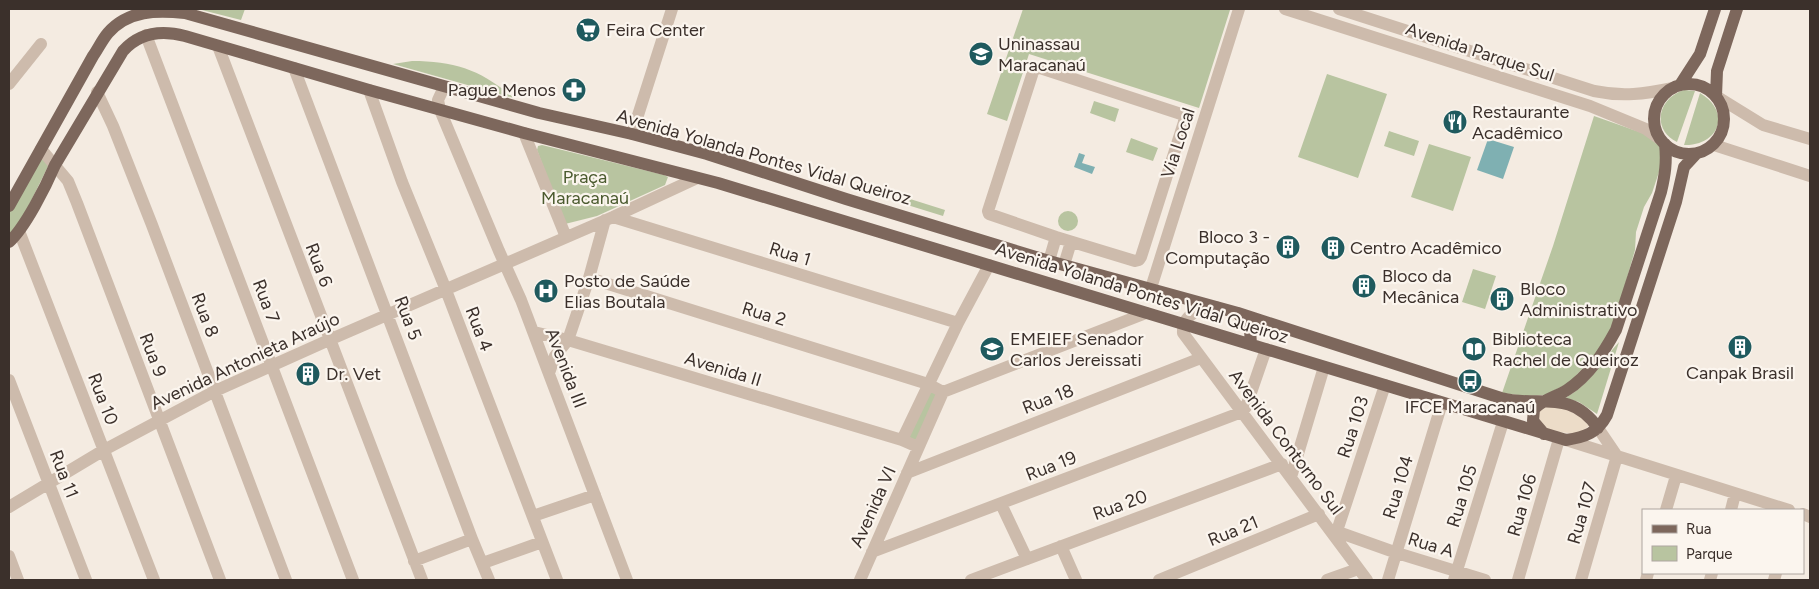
<svg xmlns="http://www.w3.org/2000/svg" width="1819" height="589" font-family="Figtree,sans-serif">
	<rect width="100%" height="100%" fill="#f4ebe1"/>
	<path fill="#b8c4a0" d="M 198,9 L 245,9 L 241,20 Z
		M 1023,9 L 1230,9 L 1230,10 L 1199,108 L 1029,54 L 1007,121 L 987,114 Z
		M 412,61 C 455,61 481,70 514,98 L 393,64 Z
		M 1327,74 L 1387,94 L 1358,178 L 1298,157 Z
		M 1684,90 L 1695,91 L 1677,142 C 1651,129 1658,98 1684,90 Z
		M 1700,93 C 1732,112 1719,146 1684,145 Z
		M 1094,101 L 1119,109 L 1115,122 L 1090,113 Z
		M 1594,116 L 1648,135 L 1660,146 L 1661,166 L 1652,193 L 1644,207 L 1636,232 L 1635,250 L 1613,327 L 1599,351 L 1569,383 L 1545,395 L 1527,396 L 1502,393 L 1553,246 Z
		M 1389,131 L 1419,141 L 1414,156 L 1384,146 Z
		M 1131,138 L 1158,148 L 1153,161 L 1126,152 Z
		M 1429,144 L 1471,157 L 1453,211 L 1411,197 Z
		M 542,145 L 664,175 L 668,177 L 665,185 L 597,216 L 565,224 L 537,150 L 538,146 Z
		M 44,153 L 52,158 L 9,246 L 9,210 Z
		M 907,198 L 945,210 L 943,216 L 901,203 L 903,199 Z
		M1058 221a10 10 0 1 1 20 0a10 10 0 1 1-20 0Z
		M 1473,269 L 1496,276 L 1485,309 L 1462,302 Z
		M 1619,342 L 1597,414 L 1579,402 L 1565,398 C 1591,384 1600,363 1619,342 Z
		M 931,389 L 939,395 L 918,441 L 906,437 Z"/>
	<path fill="#ecdcc8" d="M 1544,406 L 1564,408 L 1581,417 L 1589,426 L 1578,434 L 1548,431 L 1537,418 L 1537,414 Z"/>
	<path fill="#7fb0b2" d="M 1488,139 L 1514,147 L 1503,179 L 1477,170 Z
		M 1079,153 L 1085,155 L 1082,163 L 1095,167 L 1092,174 L 1074,167 Z"/>
	<g fill="none" stroke-linecap="round" stroke-linejoin="round">
		<path stroke="#cdbbac" stroke-width="12" d="M 1285,9 L 1590,106 L 1646,129 L 1660,139
			M 1339,9 L 1594,91 C 1623,97 1644,94 1673,88
			M 146,35 L 353,580
			M 218,46 L 422,580
			M 294,68 L 472,539 L 489,580
			M 1040,68 L 1181,114 L 1184,117 L 1184,122 L 1141,257 L 1139,260 L 1135,261 L 1056,237 L 989,214 L 988,211 L 1033,72 L 1036,69 Z
			M 9,84 L 41,44
			M 444,87 L 438,100 L 440,110 L 499,251 L 521,300 L 627,580
			M 369,90 L 402,182 L 444,285 L 557,580
			M 97,92 L 113,126 L 152,225 L 286,580
			M 1716,96 L 1763,125 L 1810,139
			M 524,133 L 566,237
			M 632,134 L 672,9
			M 1714,145 L 1810,176
			M 41,149 L 68,181 L 77,203 L 220,580
			M 613,217 L 958,323
			M 19,231 L 154,580
			M 1049,261 L 1056,237
			M 1064,265 L 1071,242
			M 589,278 L 928,384 L 943,392
			M 1151,288 L 1239,9
			M 1216,307 C 1200,307 1182,315 1183,333 L 1367,580
			M 534,332 L 568,340 L 902,440 L 918,447
			M 549,373 L 555,356 L 568,340 L 589,278 L 605,220
			M 9,380 L 86,580
			M 943,392 L 1146,313
			M 1598,428 L 1617,456
			M 902,440 L 958,323 L 989,265
			M 1566,440 L 1789,510
			M 907,473 L 1201,358
			M 1291,477 L 1324,367
			M 1001,504 L 1027,559
			M 9,507 L 104,450 L 215,391 L 329,340 L 613,217 L 697,178
			M 1666,510 L 1676,476
			M 1731,510 L 1735,494
			M 1803,514 L 1810,517
			M 533,516 L 595,495
			M 1338,532 L 1397,553 L 1485,580
			M 1335,537 L 1385,385
			M 1061,546 L 1076,580
			M 872,552 L 1242,412 L 1246,407 L 1266,349
			M 9,556 L 18,580
			M 414,561 L 472,539
			M 483,563 L 542,542
			M 860,580 L 943,392
			M 971,580 L 1282,464
			M 1159,580 L 1319,514
			M 1327,580 L 1358,569
			M 1388,580 L 1442,403
			M 1454,580 L 1503,422
			M 1518,580 L 1559,439
			M 1581,580 L 1617,456
			M 1646,580 L 1648,573
			M 1710,580 L 1712,573
			M 1774,580 L 1776,573"/>
		<path stroke="#7d675c" stroke-width="12" d="M1654 119a35 35 0 1 1 70 0a35 35 0 1 1-70 0Z
			M 1680,85 L 1700,54 L 1715,9
			M 1716,96 L 1717,71 L 1737,9
			M 9,206 L 93,56 C 98,49 102,40 108,33 C 128,10 157,10 185,13 L 539,113 L 632,134 L 707,154 L 846,199 L 1049,261 L 1238,313 L 1501,398 C 1539,408 1570,388 1598,428
			M 9,242 C 25,228 46,186 55,165 L 123,51 C 140,32 162,30 185,36 L 369,90 L 524,133 L 718,183 L 1566,440 C 1586,437 1597,433 1607,415 L 1676,202 L 1684,167 L 1696,154
			M 1238,313 L 1250,330 L 1251,344
			M 1544,434 L 1533,421 L 1534,409 C 1543,399 1556,397 1567,390 C 1589,376 1604,352 1616,330 L 1661,192 C 1665,175 1667,162 1665,144"/>
	</g>
	<defs>
		<symbol id="supermarket-disc" viewBox="-11 -11 22 22"><circle r="9.5" fill="#1f5a5e" stroke="#fbf5ee"/><path d="M-6-5.5h2.5l.6 2H6L4.5 2H-2.5L-4.4-4H-6ZM-1.5 3.2a1.3 1.3 0 1 0 .1 0ZM3 3.2a1.3 1.3 0 1 0 .1 0Z" fill="#fff"/></symbol>
		<symbol id="university-disc" viewBox="-11 -11 22 22"><circle r="9.5" fill="#1f5a5e" stroke="#fbf5ee"/><path d="M0-5L7-2L0 1L-7-2ZM-4 1L0 2.5L4 1V4Q0 6-4 4Z" fill="#fff"/></symbol>
		<symbol id="pharmacy-disc" viewBox="-11 -11 22 22"><circle r="9.5" fill="#1f5a5e" stroke="#fbf5ee"/><path d="M-2-6h4v4h4v4h-4v4h-4v-4h-4v-4h4Z" fill="#fff"/></symbol>
		<symbol id="restaurant-disc" viewBox="-11 -11 22 22"><circle r="9.5" fill="#1f5a5e" stroke="#fbf5ee"/><path d="M-5-6h1v4h1v-4h1v4h1v-4h1v5L-1.5 .5V6h-2V.5L-5-1ZM5-6V6H3V1.5H1.5Q1.5-4 5-6Z" fill="#fff"/></symbol>
		<symbol id="building-disc" viewBox="-11 -11 22 22"><circle r="9.5" fill="#1f5a5e" stroke="#fbf5ee"/><path d="M-4-6H4V6H1V3H-1V6H-4ZM-2.5-4.3h1.7v1.8h-1.7ZM.8-4.3h1.7v1.8H.8ZM-2.5-1h1.7V.8h-1.7ZM.8-1h1.7V.8H.8Z" fill="#fff"/></symbol>
		<symbol id="hospital-disc" viewBox="-11 -11 22 22"><circle r="9.5" fill="#1f5a5e" stroke="#fbf5ee"/><path d="M-5-5h3v3.5h4V-5h3V5h-3V1.5h-4V5h-3Z" fill="#fff"/></symbol>
		<symbol id="school-disc" viewBox="-11 -11 22 22"><circle r="9.5" fill="#1f5a5e" stroke="#fbf5ee"/><path d="M0-5L7-2L0 1L-7-2ZM-4 1L0 2.5L4 1V4Q0 6-4 4Z" fill="#fff"/></symbol>
		<symbol id="library-disc" viewBox="-11 -11 22 22"><circle r="9.5" fill="#1f5a5e" stroke="#fbf5ee"/><path d="M-6-4Q-3-5.5-.7-3.5V5Q-3 3-6 4ZM6-4Q3-5.5 .7-3.5V5Q3 3 6 4Z" fill="#fff"/></symbol>
		<symbol id="bus-disc" viewBox="-11 -11 22 22"><circle r="9.5" fill="#1f5a5e" stroke="#fbf5ee"/><path d="M-5-6H5V4H4V6H2V4H-2V6H-4V4H-5ZM-3.5-4V0h7V-4ZM-3.5 1.2v1.5H-2V1.2ZM2 1.2v1.5H3.5V1.2Z" fill="#fff"/></symbol>
	</defs>
	<g fill-rule="evenodd">
		<use href="#supermarket-disc" x="574" y="16" width="28" height="28"/>
		<use href="#university-disc" x="967" y="40" width="28" height="28"/>
		<use href="#pharmacy-disc" x="560" y="76" width="28" height="28"/>
		<use href="#restaurant-disc" x="1441" y="108" width="28" height="28"/>
		<use href="#building-disc" x="1274" y="233" width="28" height="28"/>
		<use href="#building-disc" x="1319" y="234" width="28" height="28"/>
		<use href="#building-disc" x="1350" y="272" width="28" height="28"/>
		<use href="#hospital-disc" x="532" y="277" width="28" height="28"/>
		<use href="#building-disc" x="1488" y="285" width="28" height="28"/>
		<use href="#building-disc" x="1726" y="333" width="28" height="28"/>
		<use href="#school-disc" x="978" y="335" width="28" height="28"/>
		<use href="#library-disc" x="1460" y="335" width="28" height="28"/>
		<use href="#building-disc" x="294" y="360" width="28" height="28"/>
		<use href="#bus-disc" x="1456" y="367" width="28" height="28"/>
	</g>
	<g text-anchor="middle" stroke-width="4.5" stroke-linejoin="round" paint-order="stroke">
		<g font-size="18" fill="#3b302b" stroke="#fbf5ee" text-anchor="start">
			<text x="606" y="36">Feira Center</text>
			<text x="998" y="50">Uninassau<tspan x="998" dy="21">Maracanaú</tspan></text>
			<text x="556" y="96" text-anchor="end">Pague Menos</text>
			<text x="1472" y="118">Restaurante<tspan x="1472" dy="21">Acadêmico</tspan></text>
			<text x="1270" y="243" text-anchor="end">Bloco 3 -<tspan x="1270" dy="21">Computação</tspan></text>
			<text x="1350" y="254">Centro Acadêmico</text>
			<text x="1382" y="282">Bloco da<tspan x="1382" dy="21">Mecânica</tspan></text>
			<text x="564" y="287">Posto de Saúde<tspan x="564" dy="21">Elias Boutala</tspan></text>
			<text x="1520" y="295">Bloco<tspan x="1520" dy="21">Administrativo</tspan></text>
			<text x="1010" y="345">EMEIEF Senador<tspan x="1010" dy="21">Carlos Jereissati</tspan></text>
			<text x="1492" y="345">Biblioteca<tspan x="1492" dy="21">Rachel de Queiroz</tspan></text>
			<text x="1740" y="379" text-anchor="middle">Canpak Brasil</text>
			<text x="326" y="380">Dr. Vet</text>
			<text x="1470" y="413" text-anchor="middle">IFCE Maracanaú</text>
		</g>
		<g font-size="18" fill="#3b302b" stroke="#fbf5ee">
			<text transform="translate(1480 52) rotate(18)" y="6">Avenida Parque Sul</text>
			<text transform="translate(1178 143) rotate(-72)" y="6">Via Local</text>
			<text transform="translate(764 157) rotate(16)" y="6">Avenida Yolanda Pontes Vidal Queiroz</text>
			<text transform="translate(790 254) rotate(17)" y="6">Rua 1</text>
			<text transform="translate(319 265) rotate(69)" y="6">Rua 6</text>
			<text transform="translate(1142 293) rotate(17)" y="6">Avenida Yolanda Pontes Vidal Queiroz</text>
			<text transform="translate(266 301) rotate(69)" y="6">Rua 7</text>
			<text transform="translate(764 314) rotate(17)" y="6">Rua 2</text>
			<text transform="translate(205 315) rotate(69)" y="6">Rua 8</text>
			<text transform="translate(408 318) rotate(69)" y="6">Rua 5</text>
			<text transform="translate(479 329) rotate(69)" y="6">Rua 4</text>
			<text transform="translate(153 355) rotate(69)" y="6">Rua 9</text>
			<text transform="translate(245 361) rotate(-25)" y="6">Avenida Antonieta Araújo</text>
			<text transform="translate(566 368) rotate(69)" y="6">Avenida III</text>
			<text transform="translate(723 369) rotate(17)" y="6">Avenida II</text>
			<text transform="translate(103 399) rotate(69)" y="6">Rua 10</text>
			<text transform="translate(1048 399) rotate(-21)" y="6">Rua 18</text>
			<text transform="translate(1353 427) rotate(-72)" y="6">Rua 103</text>
			<text transform="translate(1286 442) rotate(53)" y="6">Avenida Contorno Sul</text>
			<text transform="translate(1051 466) rotate(-21)" y="6">Rua 19</text>
			<text transform="translate(64 474) rotate(69)" y="6">Rua 11</text>
			<text transform="translate(1398 487) rotate(-73)" y="6">Rua 104</text>
			<text transform="translate(1462 496) rotate(-73)" y="6">Rua 105</text>
			<text transform="translate(1120 505) rotate(-20)" y="6">Rua 20</text>
			<text transform="translate(1522 505) rotate(-74)" y="6">Rua 106</text>
			<text transform="translate(873 507) rotate(-66)" y="6">Avenida VI</text>
			<text transform="translate(1582 513) rotate(-74)" y="6">Rua 107</text>
			<text transform="translate(1233 531) rotate(-22)" y="6">Rua 21</text>
			<text transform="translate(1431 545) rotate(17)" y="6">Rua A</text>
		</g>
		<g font-size="18" fill="#4a5a2e" stroke="#fbf5ee">
			<text x="585" y="183">Praça<tspan x="585" dy="21">Maracanaú</tspan></text>
		</g>
	</g>
	<rect width="1819" height="589" fill="none" stroke="#3b302b" stroke-width="20"/>
	<rect x="1642" y="509" width="162" height="65" fill="#fbf5ee" stroke="#aea6a0"/>
	<rect x="1652" y="525" width="25" height="8" fill="#7d675c" stroke="#aea6a0"/>
	<text x="1686" y="534" font-size="15" fill="#3b302b">Rua</text>
	<rect x="1652" y="546" width="25" height="15" fill="#b8c4a0" stroke="#aea6a0"/>
	<text x="1686" y="559" font-size="15" fill="#3b302b">Parque</text>
</svg>
